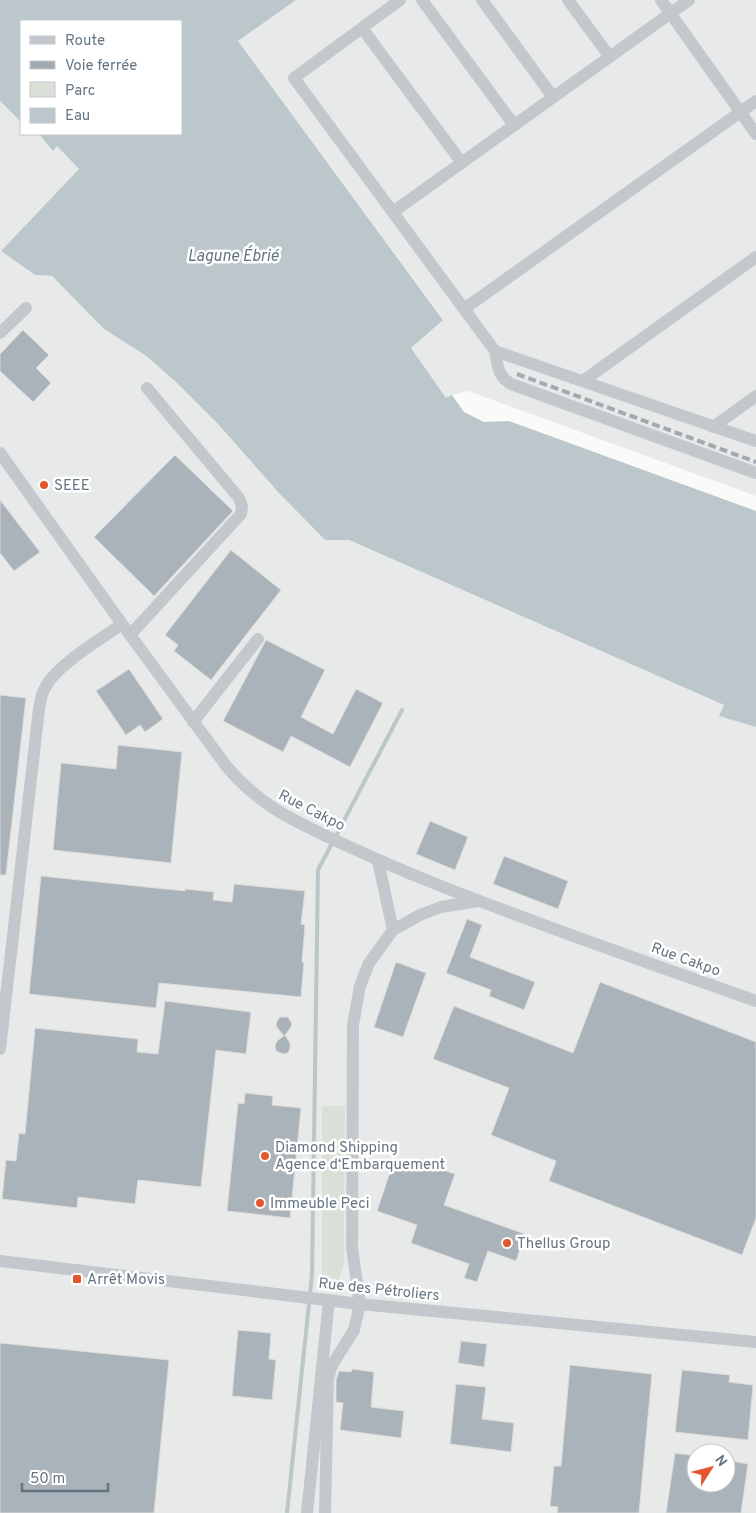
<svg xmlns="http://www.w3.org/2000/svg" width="756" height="1513" font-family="Overpass,sans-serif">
	<rect width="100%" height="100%" fill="#fafaf8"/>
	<path fill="#e8e9e9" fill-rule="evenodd" d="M 296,0 L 756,0 L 756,496 L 468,391 L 452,395 L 446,399 L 411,348 L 443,319 L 238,41 Z
		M 0,101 L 21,122 L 21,134 L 39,134 L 53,150 L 57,146 L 79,169 L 1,251 L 35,275 L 52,276 L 104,329 L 145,355 L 176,382 L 218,424 L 278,492 L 325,540 L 349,540 L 724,705 L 720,716 L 756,727 L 756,1513 L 0,1513 ZM 696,1453 L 726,1453 L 726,1483 L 696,1483 Z"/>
	<path fill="#dadfd7" d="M 322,1106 L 345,1106 L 344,1262 L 339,1282 L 334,1289 L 322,1289 Z"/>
	<path fill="#bbc7cb" d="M 0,0 L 296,0 L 238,41 L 443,320 L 411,348 L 446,398 L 452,395 L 464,412 L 484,422 L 509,421 L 756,511 L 756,727 L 719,716 L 724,705 L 349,540 L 325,540 L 278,492 L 218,424 L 176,382 L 145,355 L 104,329 L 52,276 L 35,275 L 1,251 L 79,169 L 57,146 L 53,151 L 39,134 L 181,134 L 181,21 L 21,21 L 21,122 L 0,101 Z"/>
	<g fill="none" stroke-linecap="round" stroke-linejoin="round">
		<path stroke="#bbc7cb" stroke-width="4" d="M 287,1513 L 312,1275 L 318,870 L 402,710"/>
	</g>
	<path fill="#aab3b9" stroke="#dcdcda" d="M 23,330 L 49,355 L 36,368 L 51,383 L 33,402 L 0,371 L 0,354 Z
		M 175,455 L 233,511 L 154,596 L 94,537 Z
		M 0,500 L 40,552 L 14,571 L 0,553 Z
		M 231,550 L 281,590 L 211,680 L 174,651 L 178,645 L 165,635 Z
		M 266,640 L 325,670 L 301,717 L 333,734 L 356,689 L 383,703 L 350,767 L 291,736 L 283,752 L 223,721 Z
		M 129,669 L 163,719 L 145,732 L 140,725 L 126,735 L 96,691 Z
		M 0,695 L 26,698 L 6,875 L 0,875 Z
		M 118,745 L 182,752 L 171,863 L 53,850 L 61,763 L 116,769 Z
		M 430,821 L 468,837 L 455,870 L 416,854 Z
		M 504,856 L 568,881 L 558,909 L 493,884 Z
		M 41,876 L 185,891 L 185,889 L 214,892 L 213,900 L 232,902 L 234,884 L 305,891 L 301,924 L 305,925 L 302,962 L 304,962 L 301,997 L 159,983 L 156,1008 L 29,994 Z
		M 467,919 L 482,925 L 470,957 L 535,982 L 524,1010 L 489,996 L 491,990 L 446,973 Z
		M 396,962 L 426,973 L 403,1037 L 374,1027 Z
		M 600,982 L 756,1042 L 756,1218 L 742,1255 L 549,1181 L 556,1161 L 491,1135 L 509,1088 L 433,1059 L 454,1006 L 573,1053 Z
		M 165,1001 L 251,1012 L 246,1054 L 216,1050 L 201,1187 L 138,1180 L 135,1204 L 78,1197 L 77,1208 L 2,1199 L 6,1160 L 16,1161 L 19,1133 L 25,1134 L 35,1028 L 138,1039 L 137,1052 L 158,1054 Z
		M 280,1017 L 288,1017 L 292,1024 L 290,1029 L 284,1036 L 276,1026 L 277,1021 Z
		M 285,1035 L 290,1043 L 290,1048 L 288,1053 L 283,1054 L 276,1051 L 275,1046 L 277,1041 Z
		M 245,1093 L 273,1096 L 272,1105 L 301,1108 L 290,1218 L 227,1211 L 238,1103 L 244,1104 Z
		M 394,1160 L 418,1168 L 420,1162 L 455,1174 L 444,1205 L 525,1234 L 516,1261 L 488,1251 L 477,1282 L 464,1278 L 469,1264 L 411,1243 L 417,1225 L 377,1211 Z
		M 238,1330 L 271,1333 L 269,1359 L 276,1360 L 272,1400 L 232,1396 Z
		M 461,1341 L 487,1344 L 484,1367 L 458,1363 Z
		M 0,1343 L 169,1360 L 154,1513 L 0,1513 Z
		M 570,1365 L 652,1374 L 639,1513 L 557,1513 L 558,1507 L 550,1506 L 554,1466 L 561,1466 Z
		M 352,1369 L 374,1372 L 371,1407 L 404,1411 L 401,1438 L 340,1430 L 343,1403 L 336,1402 L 336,1380 L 339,1371 L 351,1372 Z
		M 682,1370 L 730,1375 L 729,1382 L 753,1385 L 748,1440 L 675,1432 Z
		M 456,1384 L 486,1387 L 482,1419 L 514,1423 L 511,1452 L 450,1444 Z
		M 675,1453 L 696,1456 L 696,1483 L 726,1483 L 726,1460 L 748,1464 L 741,1513 L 666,1513 Z"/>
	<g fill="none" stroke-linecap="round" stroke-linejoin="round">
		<path stroke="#c3c8cc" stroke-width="12" d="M 400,0 L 294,78 L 495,351 C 498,366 497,375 511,384 L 756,473
			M 422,0 L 514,125
			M 482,0 L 553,97
			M 568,0 L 610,57
			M 661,0 L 756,134
			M 362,28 L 462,163
			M 393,212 L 689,0
			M 464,309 L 756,101
			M 0,333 L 26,308
			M 495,351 L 756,441
			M 583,381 L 756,257
			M 713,427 L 756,396
			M 0,453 L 122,624 L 227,767 C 260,806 294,821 339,842 C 371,857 403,871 436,884 C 541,926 649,963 756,1001
			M 130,635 L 241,514 L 242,506 L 239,498 L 147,388
			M 193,722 L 258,639
			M 378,861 L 393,930
			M 0,1049 L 39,709 C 40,703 41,696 44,690 C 54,666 100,640 122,624
			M 0,1261 L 360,1304 L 756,1342
			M 307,1513 L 329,1300
			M 325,1513 L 328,1379 L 332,1365 L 354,1330 L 360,1304 L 352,1248 L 353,1025 L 360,986 L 369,963 L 393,930 L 420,915 L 441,907 L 478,901"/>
		<path stroke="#a2aab0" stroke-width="4" stroke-dasharray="8 4" stroke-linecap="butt" d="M 517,374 L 756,462"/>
	</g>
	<g fill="#e4572e" stroke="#fff" stroke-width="2">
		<circle cx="44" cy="485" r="5"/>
		<circle cx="265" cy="1156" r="5"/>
		<circle cx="260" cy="1203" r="5"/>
		<circle cx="507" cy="1243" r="5"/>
		<rect x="72" y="1274" width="10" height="10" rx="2.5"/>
	</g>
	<g text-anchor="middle" stroke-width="5" stroke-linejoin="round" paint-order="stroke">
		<g font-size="15" fill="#657683" stroke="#fff" text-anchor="start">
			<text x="54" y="490">SEEE</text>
			<text x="275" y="1152">Diamond Shipping<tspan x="275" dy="17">Agence d‘Embarquement</tspan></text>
			<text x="270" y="1208">Immeuble Peci</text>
			<text x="517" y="1248">Thellus Group</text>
			<text x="87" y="1284">Arrêt Movis</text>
		</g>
		<g font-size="15" fill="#657683" stroke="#fff">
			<text transform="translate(312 810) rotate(27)" y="5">Rue Cakpo</text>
			<text transform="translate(686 959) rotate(20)" y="5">Rue Cakpo</text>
			<text transform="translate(379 1289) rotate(6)" y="5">Rue des Pétroliers</text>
		</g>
		<g font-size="16" font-style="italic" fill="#60757c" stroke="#fff">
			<text x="233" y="261">Lagune Ébrié</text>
		</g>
	</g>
	<rect x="20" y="20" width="162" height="115" fill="#ffffff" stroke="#c1c8cd"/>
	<rect x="30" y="36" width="25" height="8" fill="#c3c8cc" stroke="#c1c8cd"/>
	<text x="65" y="45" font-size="15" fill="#657683">Route</text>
	<rect x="30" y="61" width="25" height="8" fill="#a2aab0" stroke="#c1c8cd"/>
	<text x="65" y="70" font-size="15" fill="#657683">Voie ferrée</text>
	<rect x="30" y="82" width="25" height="15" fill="#dadfd7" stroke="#c1c8cd"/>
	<text x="65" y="95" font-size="15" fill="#657683">Parc</text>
	<rect x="30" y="108" width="25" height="15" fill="#bbc7cb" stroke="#c1c8cd"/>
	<text x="65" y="120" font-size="15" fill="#657683">Eau</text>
	<g transform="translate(711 1468) rotate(54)"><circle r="24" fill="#ffffff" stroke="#c1c8cd"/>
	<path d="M0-4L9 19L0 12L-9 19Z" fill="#e4572e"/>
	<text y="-8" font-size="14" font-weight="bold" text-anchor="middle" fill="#657683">N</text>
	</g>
	<path d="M22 1483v8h86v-8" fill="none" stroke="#657683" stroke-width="2.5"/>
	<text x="30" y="1483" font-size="15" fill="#657683" stroke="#ffffff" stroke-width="4" paint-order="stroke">50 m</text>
</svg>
